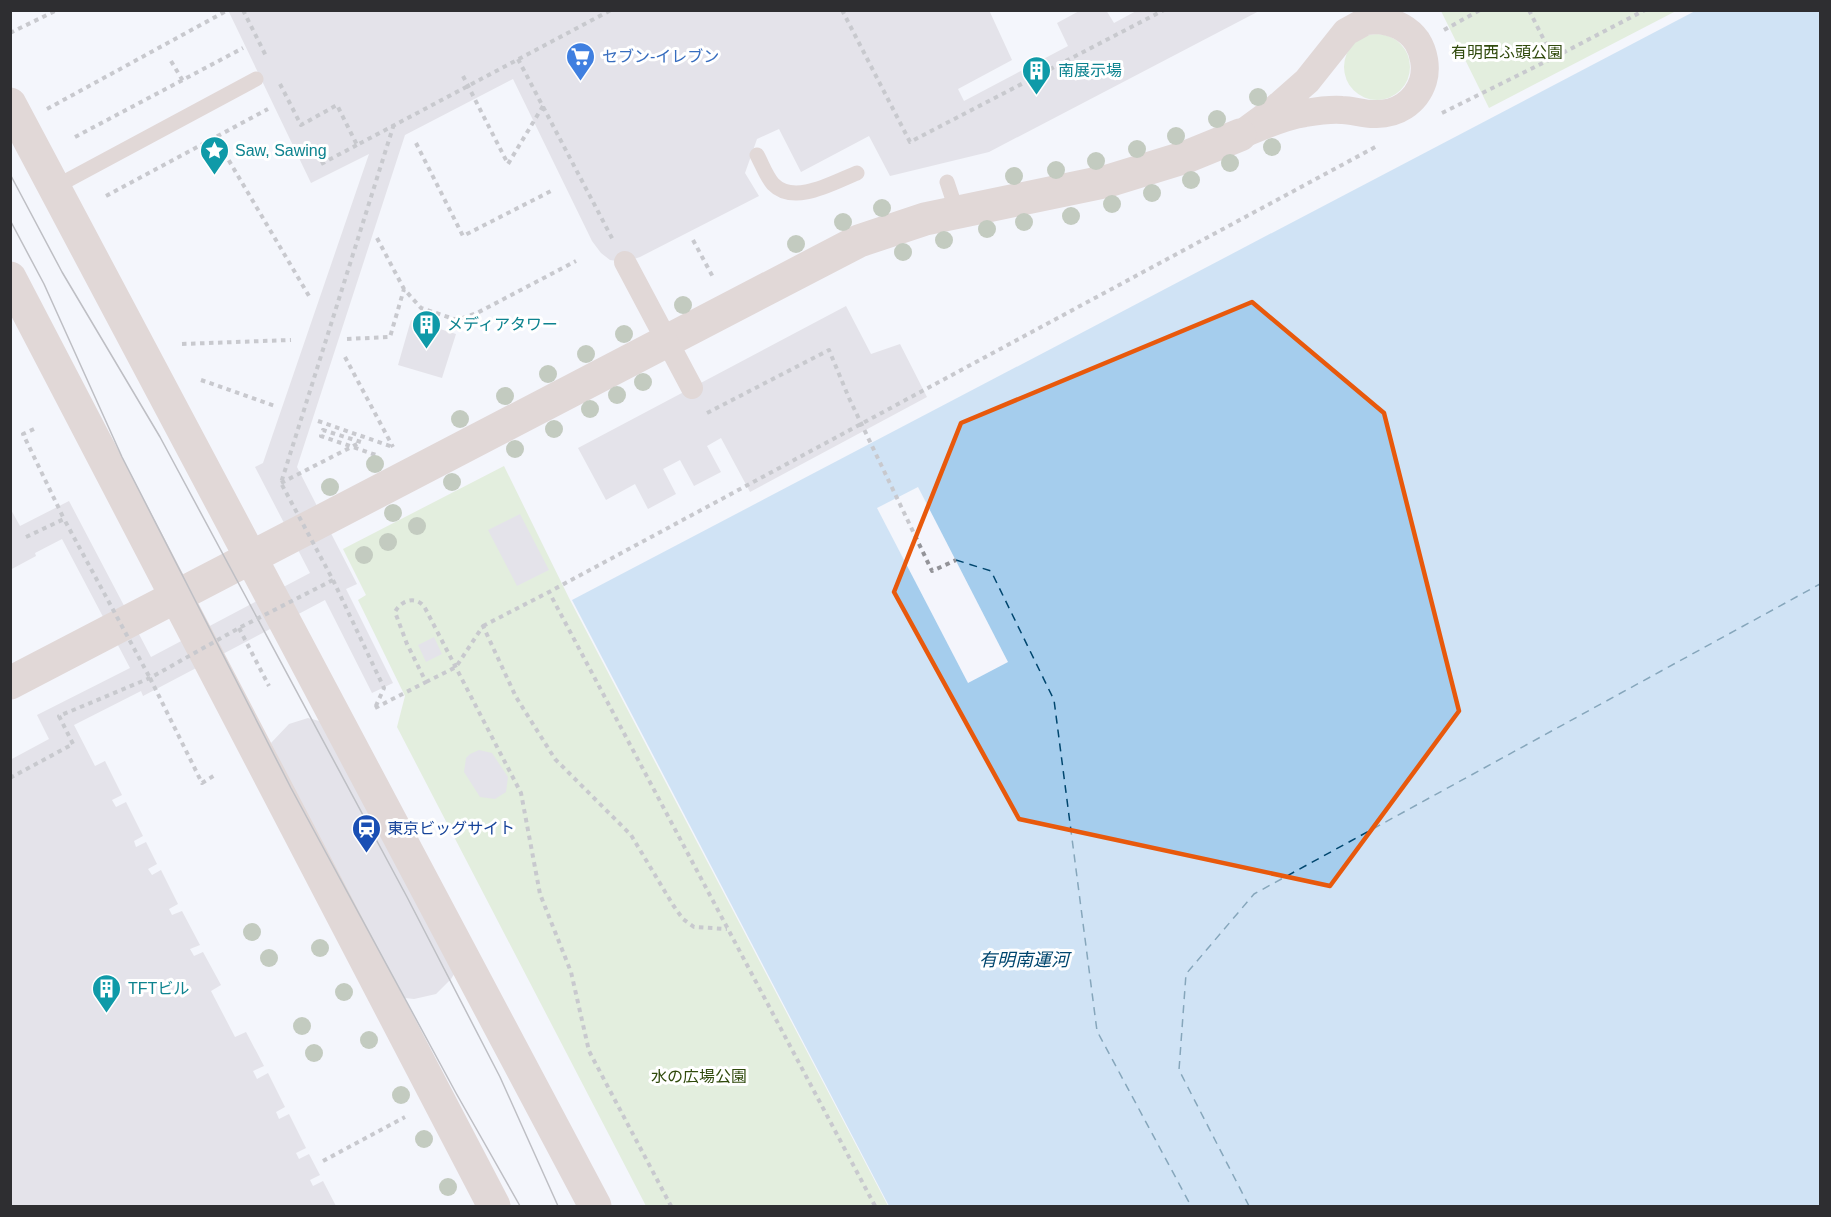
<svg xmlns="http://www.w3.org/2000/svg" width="1831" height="1217" font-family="Arial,'Noto Sans JP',sans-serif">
	<rect width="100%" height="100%" fill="#f4f5fc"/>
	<path fill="#cee4ba" d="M 1441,11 L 1676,11 L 1489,108 Z
		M1344 67a33 33 0 1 1 66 0a33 33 0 1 1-66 0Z
		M 504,466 L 570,600 L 888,1206 L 646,1206 L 397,727 L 405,696 L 358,600 L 366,595 L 343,549 Z"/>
	<path fill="#a5cded" d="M 1695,11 L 1820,11 L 1820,1206 L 889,1206 L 572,600 Z"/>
	<path fill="#f4f5fc" d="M 918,487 L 1008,662 L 968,683 L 877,508 Z"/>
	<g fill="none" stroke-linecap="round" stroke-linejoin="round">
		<path stroke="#00466e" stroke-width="1.5" stroke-dasharray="8 6" stroke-linecap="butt" d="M 956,560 L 991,571 L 1054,700 L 1097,1031 L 1191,1206
			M 1249,1206 L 1179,1070 L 1186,974 L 1254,894 L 1820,584"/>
	</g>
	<path fill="#d0cdd4" d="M 228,10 L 989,10 L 1012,60 L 958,89 L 964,101 L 1068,46 L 1057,23 L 1081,10 L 1106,10 L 1114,23 L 1138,10 L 1261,10 L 989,152 L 890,176 L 869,136 L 801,172 L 779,129 L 757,139 L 745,173 L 759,196 L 640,257 L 625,262 L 610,260 L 601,253 L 592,241 L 513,79 L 405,135 L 297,467 L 357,584 L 346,589 L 393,683 L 372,693 L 325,600 L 143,696 L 141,691 L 74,725 L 95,766 L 105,761 L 122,795 L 112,800 L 116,807 L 126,802 L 143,836 L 134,841 L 136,847 L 146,842 L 157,864 L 148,869 L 152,875 L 161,870 L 178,904 L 169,909 L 172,915 L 182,911 L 200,945 L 190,949 L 194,956 L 203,952 L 221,985 L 211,991 L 235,1037 L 246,1032 L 264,1066 L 253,1071 L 257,1079 L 268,1073 L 285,1107 L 276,1112 L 279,1119 L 289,1114 L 306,1148 L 296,1153 L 299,1159 L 309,1154 L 320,1175 L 310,1180 L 313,1186 L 323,1181 L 336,1206 L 10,1206 L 10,760 L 49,739 L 37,715 L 130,668 L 62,539 L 35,553 L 36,556 L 10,570 L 10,508 L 20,526 L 69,501 L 151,657 L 310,573 L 255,467 L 263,463 L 369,154 L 311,183 Z
		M 846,306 L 871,354 L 900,344 L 927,397 L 750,492 L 721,438 L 707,446 L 721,472 L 694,486 L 680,460 L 663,469 L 676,494 L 648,509 L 635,484 L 606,500 L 578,448 Z
		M 411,320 L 456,334 L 442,378 L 398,365 Z
		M 520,514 L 549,570 L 517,586 L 488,530 Z
		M 434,637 L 442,654 L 426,662 L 418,645 Z
		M 308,718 L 338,726 L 462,961 L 451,979 L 436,994 L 414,999 L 396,997 L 271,743 L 289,724 Z
		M 479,750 L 492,753 L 508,777 L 506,792 L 495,799 L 480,797 L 464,772 L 466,758 L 470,754 Z"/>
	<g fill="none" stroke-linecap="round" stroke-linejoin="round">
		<path stroke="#939398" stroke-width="4" stroke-dasharray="4.5 4.5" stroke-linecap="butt" d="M 243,10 L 267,58
			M 842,10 L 910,142 L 1164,10
			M 1529,10 L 1553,58
			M 1444,30 L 1480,10
			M 10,33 L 57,10
			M 518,59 L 613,240
			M 171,61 L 183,81
			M 463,76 L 508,164 L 543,106
			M 280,84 L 301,125 L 337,105 L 357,145 L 611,10
			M 47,109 L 228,10
			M 1442,113 L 1553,58 L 1645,10
			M 75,137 L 243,48
			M 215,137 L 309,296
			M 416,143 L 463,236 L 553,190
			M 106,196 L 268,109
			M 377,238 L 404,289 L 421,308 L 457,320 L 477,313 L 576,261
			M 693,240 L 714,279
			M 347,339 L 390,337 L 404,289
			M 182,344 L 291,340
			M 345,357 L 393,447
			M 201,380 L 275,406
			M 707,413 L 829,350 L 849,398 L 932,571 L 956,560
			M 318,421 L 393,447
			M 34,429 L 23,434 L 64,519
			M 281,483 L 361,442 L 323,430 L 321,436 L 376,455
			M 333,580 L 384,688 L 375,708
			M 483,626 L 549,592
			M 239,628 L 269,686
			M 150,678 L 202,783 L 215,775
			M 426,682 L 456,667 L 483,626 L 516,697 L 555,759 L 631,835 L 673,905 L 683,919 L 694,927 L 727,929
			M 375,708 L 426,682 L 407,644 L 395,612 C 401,600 417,595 425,608 L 521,793 L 540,894 L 571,972 L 589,1051 L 671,1206
			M 10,778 L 73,744
			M 323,1161 L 405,1117
			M 875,1206 L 549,592 L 1379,145"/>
		<path stroke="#c9b3ab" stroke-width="15" d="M 757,155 C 762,164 766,176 773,184 C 794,206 834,182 857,173
			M 947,182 L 957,212
			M 55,187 L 256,79"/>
		<path stroke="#c9b3ab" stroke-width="28" d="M 1378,20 C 1394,22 1407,27 1417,41 C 1424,52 1427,68 1423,81 C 1416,103 1396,115 1374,114 C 1363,114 1352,110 1342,110 C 1330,109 1317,111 1305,113 C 1282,116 1261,127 1240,135 L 1274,110 L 1307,81 L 1346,32 L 1366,21 Z"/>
		<path stroke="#c9b3ab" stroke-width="33" d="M 10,104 L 595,1206
			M 10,278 L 494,1206
			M 10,683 L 859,241 L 925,219 L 1108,181 L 1186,157 L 1240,135"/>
		<path stroke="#7c7c81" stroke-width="1.5" d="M 10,174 L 62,272 L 160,437 L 407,897 L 500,1077 L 558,1206
			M 10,220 L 44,284 L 122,457 L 291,788 L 456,1093 L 520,1206"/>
		<path stroke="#939398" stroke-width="4" stroke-dasharray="4.5 4.5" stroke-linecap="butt" d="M 321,164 L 357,145
			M 26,537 L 64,519 L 150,678
			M 73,744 L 59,716 L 150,678 L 239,628 L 333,580 L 281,483 L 394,124"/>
		<path stroke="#c9b3ab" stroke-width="22" d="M 625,262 L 692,388"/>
	</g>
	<g fill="#889778">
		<circle cx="1258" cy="97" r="9"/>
		<circle cx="1217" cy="119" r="9"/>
		<circle cx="1176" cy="136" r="9"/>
		<circle cx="1272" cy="147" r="9"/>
		<circle cx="1137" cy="149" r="9"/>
		<circle cx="1096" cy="161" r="9"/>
		<circle cx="1230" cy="163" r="9"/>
		<circle cx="1056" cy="170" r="9"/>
		<circle cx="1014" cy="176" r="9"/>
		<circle cx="1191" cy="180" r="9"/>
		<circle cx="1152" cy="193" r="9"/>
		<circle cx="1112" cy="204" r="9"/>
		<circle cx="882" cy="208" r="9"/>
		<circle cx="1071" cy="216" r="9"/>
		<circle cx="843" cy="222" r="9"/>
		<circle cx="1024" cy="222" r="9"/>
		<circle cx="987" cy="229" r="9"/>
		<circle cx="944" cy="240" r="9"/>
		<circle cx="796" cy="244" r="9"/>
		<circle cx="903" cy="252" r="9"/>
		<circle cx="683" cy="305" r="9"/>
		<circle cx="624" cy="334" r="9"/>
		<circle cx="586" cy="354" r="9"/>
		<circle cx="548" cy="374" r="9"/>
		<circle cx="643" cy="382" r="9"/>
		<circle cx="617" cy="395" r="9"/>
		<circle cx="505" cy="396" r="9"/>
		<circle cx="590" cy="409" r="9"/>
		<circle cx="460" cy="419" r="9"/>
		<circle cx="554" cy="429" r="9"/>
		<circle cx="515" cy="449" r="9"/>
		<circle cx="375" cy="464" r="9"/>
		<circle cx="452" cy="482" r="9"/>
		<circle cx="330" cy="487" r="9"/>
		<circle cx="393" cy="513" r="9"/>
		<circle cx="417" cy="526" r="9"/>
		<circle cx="388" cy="542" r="9"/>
		<circle cx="364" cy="555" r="9"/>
		<circle cx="252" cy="932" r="9"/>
		<circle cx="320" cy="948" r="9"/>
		<circle cx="269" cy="958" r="9"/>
		<circle cx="344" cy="992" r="9"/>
		<circle cx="302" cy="1026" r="9"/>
		<circle cx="369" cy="1040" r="9"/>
		<circle cx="314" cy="1053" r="9"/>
		<circle cx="401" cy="1095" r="9"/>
		<circle cx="424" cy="1139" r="9"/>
		<circle cx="448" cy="1187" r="9"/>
	</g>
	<path d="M0 0H1831V1217H0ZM 1252,302 L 1384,413 L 1459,711 L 1330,886 L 1019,819 L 894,592 L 961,423 Z" fill="#f4f5fc" fill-opacity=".55" fill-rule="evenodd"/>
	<path fill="none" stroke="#e8590c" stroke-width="4.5" stroke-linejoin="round" d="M 1252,302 L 1384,413 L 1459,711 L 1330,886 L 1019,819 L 894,592 L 961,423 Z"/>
	<defs>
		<symbol id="supermarket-pin" viewBox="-11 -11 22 30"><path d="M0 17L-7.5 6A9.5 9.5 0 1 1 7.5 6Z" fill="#3f7fe0" stroke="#fff"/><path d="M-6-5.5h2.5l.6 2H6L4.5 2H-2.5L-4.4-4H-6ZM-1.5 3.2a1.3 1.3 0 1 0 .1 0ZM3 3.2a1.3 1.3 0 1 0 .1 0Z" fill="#fff"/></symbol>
		<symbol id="building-pin" viewBox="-11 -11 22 30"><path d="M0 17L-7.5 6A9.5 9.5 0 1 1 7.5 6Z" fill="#0f9aa8" stroke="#fff"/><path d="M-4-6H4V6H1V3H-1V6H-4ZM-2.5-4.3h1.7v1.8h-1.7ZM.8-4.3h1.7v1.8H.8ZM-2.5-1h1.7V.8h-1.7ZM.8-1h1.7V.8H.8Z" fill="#fff"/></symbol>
		<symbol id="sight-pin" viewBox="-11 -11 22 30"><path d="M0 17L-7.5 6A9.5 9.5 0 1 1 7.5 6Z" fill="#0f9aa8" stroke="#fff"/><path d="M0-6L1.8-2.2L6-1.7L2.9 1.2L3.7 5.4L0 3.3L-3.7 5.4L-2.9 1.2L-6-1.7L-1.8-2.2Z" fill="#fff"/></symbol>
		<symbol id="station-pin" viewBox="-11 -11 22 30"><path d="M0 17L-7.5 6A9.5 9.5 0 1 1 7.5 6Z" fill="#1a4fb4" stroke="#fff"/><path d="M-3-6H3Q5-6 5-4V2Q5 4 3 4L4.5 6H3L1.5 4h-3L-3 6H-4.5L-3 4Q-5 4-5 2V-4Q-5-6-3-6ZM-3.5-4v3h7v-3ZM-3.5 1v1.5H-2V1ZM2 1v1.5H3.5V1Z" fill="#fff"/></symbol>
	</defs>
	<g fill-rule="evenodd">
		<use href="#supermarket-pin" x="564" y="40" width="33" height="45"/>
		<use href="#building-pin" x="1020" y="54" width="33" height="45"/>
		<use href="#sight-pin" x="198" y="134" width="33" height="45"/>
		<use href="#building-pin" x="410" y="308" width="33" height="45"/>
		<use href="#station-pin" x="350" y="812" width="33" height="45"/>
		<use href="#building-pin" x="90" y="972" width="33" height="45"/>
	</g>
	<g text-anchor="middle" stroke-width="6" stroke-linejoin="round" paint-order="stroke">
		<g font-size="16" fill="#304a0c" stroke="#fff">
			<text x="1507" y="58">有明西ふ頭公園</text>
			<text x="699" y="1082">水の広場公園</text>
		</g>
		<g font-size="16" fill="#366cbe" stroke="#fff" text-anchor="start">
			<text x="602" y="62">セブン-イレブン</text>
		</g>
		<g font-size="16" fill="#0d838f" stroke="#fff" text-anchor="start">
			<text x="1058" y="76">南展示場</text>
			<text x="235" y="156">Saw, Sawing</text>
			<text x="447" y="330">メディアタワー</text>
			<text x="128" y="994">TFTビル</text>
		</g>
		<g font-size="16" fill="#164399" stroke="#fff" text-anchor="start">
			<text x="387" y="834">東京ビッグサイト</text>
		</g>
		<g font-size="18" font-style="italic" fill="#00466e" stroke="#fff">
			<text x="1024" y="966">有明南運河</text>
		</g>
	</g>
	<rect width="1831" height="1217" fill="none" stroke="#2e2e31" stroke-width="24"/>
</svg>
